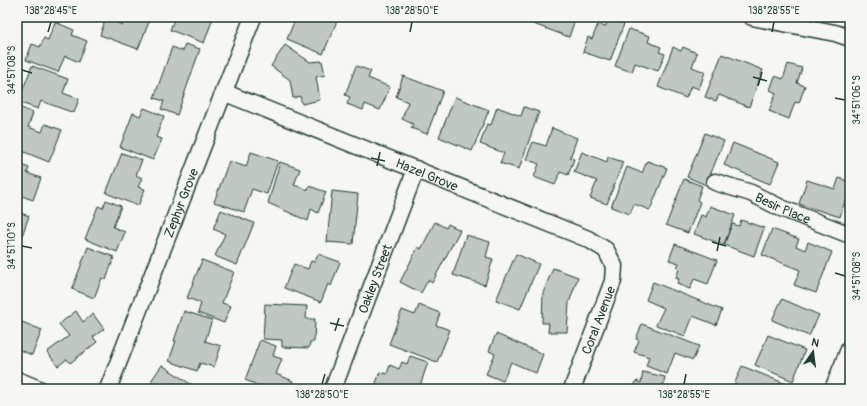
<svg xmlns="http://www.w3.org/2000/svg" width="867" height="406" font-family="Pangolin,sans-serif">
	<rect width="100%" height="100%" fill="#f6f6f2"/>
	<filter id="ink" filterUnits="userSpaceOnUse"><feTurbulence type="fractalNoise" baseFrequency=".025" numOctaves="2"/><feDisplacementMap in="SourceGraphic" scale="8" xChannelSelector="R" yChannelSelector="G"/><feConvolveMatrix kernelMatrix="1 2 1 2 8 2 1 2 1" color-interpolation-filters="sRGB"/></filter>
	<g filter="url(#ink)">
		<path fill="#c1c8c3" stroke="#1f3d34" d="M 46,17 L 62,17 L 60,23 Z
			M 125,17 L 151,17 L 138,49 L 100,35 L 106,18 L 122,25 Z
			M 175,17 L 217,17 L 216,19 L 213,18 L 204,43 L 170,30 Z
			M 296,17 L 328,17 L 337,21 L 323,54 L 287,39 Z
			M 529,17 L 576,17 L 569,37 L 528,22 Z
			M 609,19 L 624,24 L 610,61 L 583,52 L 588,37 L 592,39 L 598,24 L 605,27 Z
			M 55,22 L 74,30 L 72,35 L 87,41 L 79,62 L 65,56 L 58,72 L 26,60 L 32,44 L 40,47 L 44,38 L 48,40 Z
			M 629,29 L 650,36 L 648,42 L 661,47 L 659,52 L 665,54 L 658,71 L 635,63 L 632,72 L 615,66 Z
			M 185,44 L 200,49 L 177,115 L 161,109 L 164,101 L 154,98 L 172,47 L 183,51 Z
			M 285,45 L 310,62 L 322,61 L 325,75 L 316,77 L 320,100 L 302,104 L 300,96 L 293,98 L 290,80 L 271,66 Z
			M 673,47 L 681,51 L 683,47 L 697,53 L 692,67 L 705,72 L 699,89 L 691,86 L 686,98 L 658,87 Z
			M 722,54 L 763,70 L 749,107 L 719,95 L 716,101 L 705,97 Z
			M 788,64 L 802,68 L 797,83 L 805,86 L 799,103 L 795,102 L 789,119 L 769,111 L 776,93 L 770,90 L 775,76 L 783,79 Z
			M 32,66 L 68,79 L 63,93 L 79,99 L 74,113 L 41,101 L 38,109 L 18,102 Z
			M 356,66 L 371,71 L 368,78 L 390,87 L 380,110 L 365,104 L 363,110 L 347,104 L 350,97 L 345,95 Z
			M 403,76 L 443,91 L 427,134 L 411,128 L 413,124 L 402,119 L 408,102 L 396,97 Z
			M 455,97 L 489,110 L 472,151 L 439,137 Z
			M 17,106 L 33,113 L 28,127 L 42,132 L 45,124 L 62,130 L 49,162 L 17,149 Z
			M 497,107 L 521,116 L 524,107 L 539,112 L 519,169 L 500,163 L 504,153 L 480,144 L 487,124 L 491,125 Z
			M 144,108 L 164,116 L 156,137 L 162,139 L 153,160 L 120,147 L 133,113 L 140,116 Z
			M 552,128 L 577,138 L 570,158 L 574,159 L 568,175 L 560,172 L 555,185 L 534,177 L 539,164 L 526,159 L 533,142 L 546,146 Z
			M 705,133 L 724,141 L 706,185 L 687,177 Z
			M 733,143 L 779,162 L 770,184 L 724,165 Z
			M 251,152 L 278,161 L 267,194 L 252,189 L 244,212 L 214,202 L 229,161 L 246,167 Z
			M 582,152 L 607,162 L 608,157 L 623,162 L 607,204 L 590,198 L 597,181 L 574,172 Z
			M 122,153 L 142,160 L 136,175 L 142,178 L 138,187 L 145,189 L 138,206 L 106,193 Z
			M 17,159 L 23,161 L 21,165 L 29,168 L 27,173 L 41,178 L 33,200 L 19,195 L 17,200 Z
			M 647,161 L 667,168 L 650,210 L 634,204 L 630,214 L 611,207 L 627,167 L 642,173 Z
			M 280,162 L 300,169 L 294,185 L 308,190 L 309,186 L 326,192 L 318,213 L 311,209 L 308,221 L 268,203 Z
			M 839,178 L 850,182 L 850,203 L 845,201 L 840,217 L 799,204 L 807,180 L 835,189 Z
			M 684,179 L 702,186 L 697,200 L 700,202 L 688,233 L 666,225 Z
			M 332,191 L 358,194 L 353,244 L 327,242 Z
			M 106,200 L 121,206 L 113,227 L 125,232 L 117,252 L 85,239 L 98,206 L 103,208 Z
			M 710,206 L 735,215 L 724,245 L 694,234 L 701,215 L 706,217 Z
			M 221,210 L 254,223 L 237,265 L 215,256 L 225,234 L 213,229 Z
			M 17,212 L 29,216 L 17,250 Z
			M 741,220 L 764,228 L 754,256 L 724,245 L 732,224 L 739,226 Z
			M 435,222 L 446,228 L 448,224 L 460,230 L 432,283 L 428,280 L 421,293 L 400,282 L 418,247 L 421,249 Z
			M 772,229 L 799,239 L 796,246 L 805,250 L 808,242 L 832,252 L 816,293 L 794,285 L 800,270 L 762,255 Z
			M 466,235 L 490,242 L 486,257 L 493,259 L 485,285 L 453,275 Z
			M 675,244 L 717,260 L 708,284 L 694,279 L 690,289 L 677,284 L 679,279 L 676,278 L 679,269 L 677,268 L 679,263 L 669,260 Z
			M 88,247 L 114,257 L 106,280 L 102,278 L 94,298 L 72,289 Z
			M 318,254 L 340,262 L 331,286 L 328,284 L 321,302 L 284,288 L 294,264 L 308,269 L 311,261 L 315,262 Z
			M 516,254 L 539,264 L 520,309 L 496,300 Z
			M 202,260 L 234,272 L 222,303 L 231,306 L 224,323 L 198,313 L 201,303 L 187,298 Z
			M 553,268 L 578,277 L 569,303 L 567,332 L 548,332 L 549,323 L 542,323 L 543,293 Z
			M 653,282 L 722,310 L 716,325 L 693,316 L 685,336 L 656,325 L 664,308 L 646,300 Z
			M 782,299 L 819,315 L 809,336 L 772,320 Z
			M 265,304 L 307,306 L 306,319 L 315,319 L 314,342 L 310,342 L 309,348 L 282,347 L 282,340 L 263,339 Z
			M 419,305 L 440,313 L 436,325 L 450,330 L 437,362 L 389,344 L 402,310 L 415,315 Z
			M 76,311 L 83,322 L 93,314 L 104,329 L 93,337 L 97,342 L 70,363 L 67,359 L 58,366 L 47,352 L 69,336 L 59,324 Z
			M 184,311 L 212,320 L 205,341 L 221,346 L 214,367 L 200,363 L 197,371 L 169,361 L 176,341 L 174,341 Z
			M 17,320 L 42,330 L 32,355 L 17,349 Z
			M 642,324 L 699,346 L 693,360 L 675,353 L 667,374 L 646,366 L 649,357 L 634,352 L 639,340 L 636,339 Z
			M 496,334 L 543,354 L 536,373 L 511,362 L 503,381 L 486,374 L 495,354 L 489,351 Z
			M 768,335 L 805,350 L 793,381 L 755,365 Z
			M 260,340 L 276,346 L 273,356 L 282,359 L 276,374 L 293,381 L 290,389 L 268,389 L 245,380 Z
			M 410,356 L 428,362 L 419,389 L 374,389 L 380,372 L 387,374 L 390,365 L 399,369 L 402,362 L 407,364 Z
			M 162,365 L 198,389 L 159,389 L 160,387 L 151,381 Z
			M 742,366 L 796,388 L 795,389 L 743,389 L 734,385 Z
			M 643,372 L 665,377 L 662,389 L 634,389 L 636,381 L 641,383 Z"/>
		<g fill="none" stroke-linecap="round" stroke-linejoin="round">
			<defs>
				<g id="minor">
					<path d="M 752,17 L 835,33 L 850,38"/>
					<path id="s1" d="M 223,92 L 588,239 L 606,250 L 614,266 L 613,281 L 572,389"/>
					<path id="s2" d="M 715,182 L 751,193 L 781,208 L 850,235"/>
					<path d="M 17,380 L 39,389"/>
					<path id="s3" d="M 108,389 L 253,17"/>
					<path id="s4" d="M 333,389 L 416,169"/>
					<path d="M 833,389 L 850,347"/>
				</g>
			</defs>
			<use href="#minor" stroke="#1f3d34" stroke-width="19"/>
			<use href="#minor" stroke="#f6f6f2" stroke-width="16"/>
		</g>
	</g>
	<path fill="none" stroke="#1f3d34" stroke-width="1.5" d="M 48,32 L 51,22M 410,32 L 412,22M 772,32 L 774,22M 22,70 L 32,73M 753,77 L 767,81M 758,86 L 762,72M 835,98 L 845,100M 371,158 L 385,161M 377,166 L 380,152M 712,242 L 726,246M 22,246 L 32,248M 717,251 L 720,237M 835,273 L 845,276M 330,323 L 344,326M 335,331 L 339,318M 322,384 L 325,374M 684,384 L 686,374"/>
	<g text-anchor="middle" stroke-width="3" stroke-linejoin="round" paint-order="stroke">
		<g font-size="13" fill="#1f3d34" stroke="#f6f6f2">
			<text dy="5" stroke="none"><textPath href="#s1" startOffset="220">Hazel Grove</textPath></text>
			<text dy="5" stroke="none"><textPath href="#s3" startOffset="200">Zephyr Grove</textPath></text>
			<text dy="5" stroke="none"><textPath href="#s2" startOffset="73">Besir Place</textPath></text>
			<text dy="5" stroke="none"><textPath href="#s4" startOffset="118">Oakley Street</textPath></text>
			<text transform="translate(598 320) rotate(-69)" y="5">Coral Avenue</text>
		</g>
	</g>
	<rect width="867" height="406" fill="none" stroke="#f6f6f2" stroke-width="44"/>
	<g transform="translate(813 352) rotate(14)" stroke="#f6f6f2" stroke-width="3" paint-order="stroke">
	<path d="M0-3L7 15L0 10L-7 15Z" fill="#1f3d34"/>
	<text y="-6" font-size="11" font-weight="bold" text-anchor="middle" fill="#1f3d34">N</text>
	</g>
	<rect x="22" y="22" width="823" height="362" fill="none" stroke="#1f3d34" stroke-width="1.5"/>
	<g font-size="10" text-anchor="middle" fill="#1f3d34">
		<text x="51" y="14">138°28'45"E</text>
		<text x="412" y="14">138°28'50"E</text>
		<text x="774" y="14">138°28'55"E</text>
		<text transform="translate(11 70) rotate(-90)" y="4">34°51'08"S</text>
		<text transform="translate(856 100) rotate(-90)" y="4">34°51'06"S</text>
		<text transform="translate(11 246) rotate(-90)" y="4">34°51'10"S</text>
		<text transform="translate(856 276) rotate(-90)" y="4">34°51'08"S</text>
		<text x="322" y="398">138°28'50"E</text>
		<text x="684" y="398">138°28'55"E</text>
	</g>
</svg>
